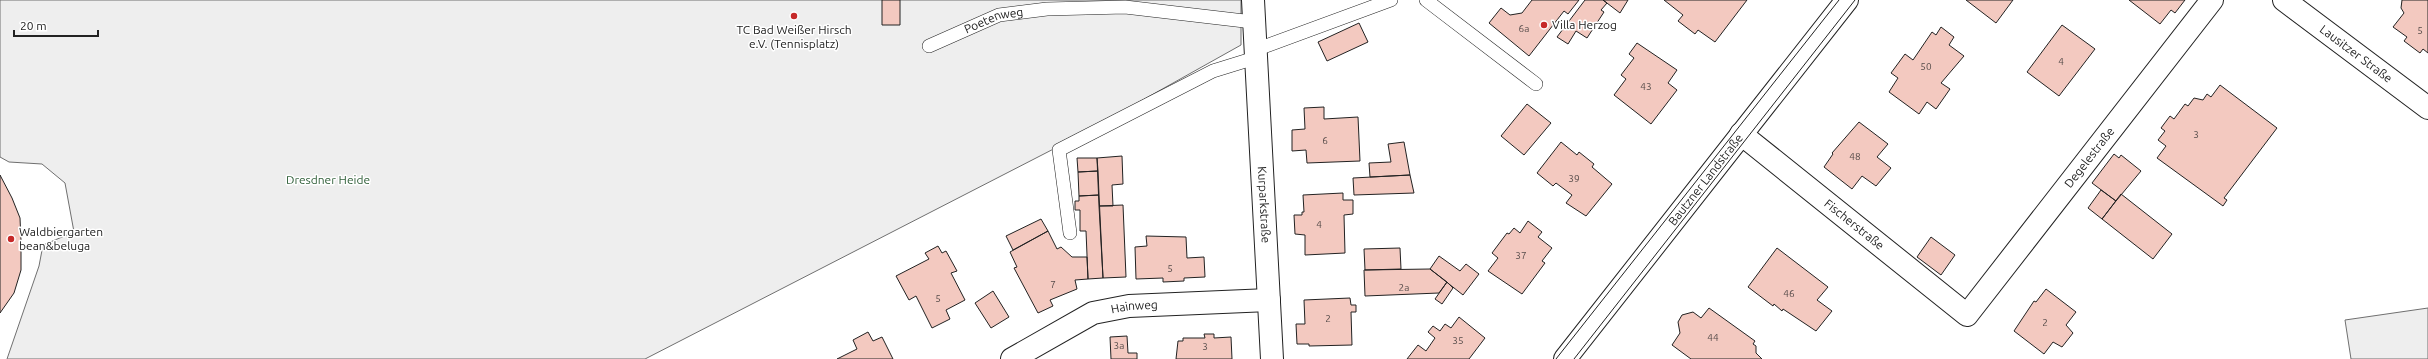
<svg xmlns="http://www.w3.org/2000/svg" width="2428" height="359" font-family="Ubuntu,sans-serif">
	<rect width="100%" height="100%" fill="#fff"/>
	<path fill="#eee" stroke="#6f6f6f" d="M 0,0 L 1241,0 L 1241,45 L 1073,139 L 645,359 L 7,359 L 39,266 L 43,245 L 74,232 L 65,183 L 42,164 L 9,162 L 0,157 Z
		M 2428,308 L 2428,359 L 2351,359 L 2345,320 Z"/>
	<path fill="#f3c9c0" stroke="#222" d="M 882,0 L 900,0 L 900,25 L 882,25 Z
		M 1532,0 L 1579,0 L 1568,14 L 1564,11 L 1529,56 L 1489,23 L 1501,8 L 1510,15 L 1522,13 Z
		M 1585,0 L 1603,0 L 1607,3 L 1601,10 L 1604,12 L 1587,38 L 1576,31 L 1568,44 L 1557,37 Z
		M 1603,0 L 1628,0 L 1620,13 Z
		M 1664,0 L 1747,0 L 1715,42 L 1698,30 L 1695,34 L 1678,21 L 1683,15 Z
		M 1966,0 L 2013,0 L 1996,23 Z
		M 2129,0 L 2185,0 L 2175,13 L 2171,10 L 2160,24 Z
		M 2402,0 L 2428,0 L 2428,53 L 2423,49 L 2420,53 L 2404,41 L 2407,37 L 2393,27 L 2404,13 L 2401,8 Z
		M 1359,23 L 1368,42 L 1327,61 L 1318,42 Z
		M 2062,25 L 2095,49 L 2059,96 L 2027,72 Z
		M 1941,27 L 1954,37 L 1949,45 L 1964,56 L 1941,83 L 1950,89 L 1936,109 L 1927,102 L 1919,114 L 1889,92 L 1898,78 L 1891,73 L 1905,54 L 1913,60 L 1932,32 L 1936,35 Z
		M 1637,43 L 1677,70 L 1668,83 L 1677,90 L 1651,124 L 1614,95 L 1626,79 L 1621,75 L 1634,58 L 1629,54 Z
		M 2220,85 L 2277,128 L 2224,198 L 2227,200 L 2223,206 L 2157,158 L 2166,146 L 2158,140 L 2165,131 L 2161,128 L 2170,116 L 2174,119 L 2185,104 L 2188,106 L 2194,98 L 2203,100 L 2207,94 L 2211,97 Z
		M 1527,104 L 1551,123 L 1524,155 L 1501,136 Z
		M 1324,107 L 1324,119 L 1358,117 L 1360,161 L 1307,163 L 1306,150 L 1292,151 L 1292,130 L 1305,129 L 1304,108 Z
		M 1859,122 L 1888,144 L 1877,157 L 1891,168 L 1876,186 L 1862,176 L 1852,189 L 1824,167 L 1833,154 L 1832,153 Z
		M 1404,142 L 1410,175 L 1370,177 L 1369,163 L 1391,162 L 1388,144 Z
		M 1561,142 L 1577,155 L 1579,152 L 1594,164 L 1592,167 L 1612,184 L 1586,216 L 1566,203 L 1572,195 L 1556,183 L 1553,186 L 1537,173 Z
		M 2114,154 L 2119,158 L 2121,155 L 2141,171 L 2116,201 L 2092,183 Z
		M 1122,156 L 1123,184 L 1112,185 L 1113,206 L 1099,206 L 1097,158 Z
		M 1077,158 L 1097,158 L 1098,171 L 1078,172 Z
		M 1098,171 L 1099,195 L 1079,196 L 1078,172 Z
		M 0,175 L 12,198 L 20,218 L 21,241 L 21,270 L 14,293 L 0,313 Z
		M 1410,175 L 1414,193 L 1354,195 L 1353,178 Z
		M 2101,190 L 2116,201 L 2102,219 L 2088,208 Z
		M 1343,193 L 1343,200 L 1353,200 L 1353,214 L 1344,215 L 1345,253 L 1305,255 L 1305,235 L 1295,234 L 1294,215 L 1302,215 L 1302,212 L 1304,212 L 1303,195 Z
		M 2121,194 L 2172,234 L 2153,259 L 2102,219 Z
		M 1099,195 L 1103,278 L 1088,279 L 1086,231 L 1080,231 L 1080,210 L 1075,210 L 1075,201 L 1079,201 L 1079,196 Z
		M 1123,205 L 1126,277 L 1103,278 L 1099,206 Z
		M 1041,219 L 1048,231 L 1013,250 L 1006,236 Z
		M 1528,221 L 1542,232 L 1538,237 L 1552,248 L 1542,261 L 1545,263 L 1522,294 L 1488,271 L 1498,258 L 1492,253 L 1507,233 L 1509,234 L 1514,228 L 1520,233 Z
		M 1048,231 L 1057,249 L 1061,247 L 1072,257 L 1087,257 L 1088,279 L 1075,280 L 1077,289 L 1050,300 L 1053,306 L 1038,313 L 1014,268 L 1017,267 L 1010,252 Z
		M 1146,236 L 1186,237 L 1187,258 L 1204,257 L 1205,277 L 1184,278 L 1184,281 L 1163,282 L 1163,278 L 1136,279 L 1135,247 L 1147,246 Z
		M 1931,237 L 1955,255 L 1941,275 L 1917,257 Z
		M 938,246 L 942,253 L 946,251 L 957,271 L 951,273 L 965,300 L 946,310 L 950,319 L 932,328 L 916,296 L 909,300 L 896,276 L 929,259 L 925,253 Z
		M 1400,248 L 1401,269 L 1365,270 L 1364,249 Z
		M 1777,248 L 1828,287 L 1817,300 L 1832,311 L 1816,331 L 1783,309 L 1782,311 L 1774,304 L 1773,306 L 1748,287 Z
		M 1439,256 L 1460,271 L 1466,264 L 1479,274 L 1463,295 L 1430,269 Z
		M 1430,269 L 1447,282 L 1439,293 L 1365,296 L 1364,270 Z
		M 1447,282 L 1453,288 L 1442,304 L 1435,299 Z
		M 2046,289 L 2076,312 L 2066,325 L 2073,333 L 2062,347 L 2053,342 L 2044,354 L 2014,331 L 2034,301 L 2036,302 Z
		M 993,291 L 1009,317 L 991,328 L 975,303 Z
		M 1350,298 L 1351,305 L 1356,305 L 1356,312 L 1351,312 L 1352,345 L 1309,346 L 1309,344 L 1297,344 L 1296,324 L 1305,324 L 1304,300 Z
		M 1709,308 L 1755,341 L 1753,344 L 1756,346 L 1756,353 L 1762,359 L 1691,359 L 1672,345 L 1680,333 L 1678,322 L 1682,315 L 1693,312 L 1701,318 Z
		M 1459,317 L 1485,338 L 1469,359 L 1407,359 L 1418,345 L 1426,351 L 1435,338 L 1428,332 L 1433,326 L 1440,331 L 1445,324 L 1451,328 Z
		M 868,332 L 873,341 L 882,337 L 893,359 L 837,359 L 857,349 L 853,340 Z
		M 1204,334 L 1214,334 L 1214,338 L 1231,337 L 1232,359 L 1176,359 L 1178,341 L 1183,341 L 1183,338 L 1205,338 Z
		M 1127,336 L 1128,353 L 1137,353 L 1137,359 L 1111,359 L 1110,337 Z"/>
	<g fill="none" stroke-linecap="round" stroke-linejoin="round">
		<defs>
			<g id="service">
				<path d="M 1426,0 L 1536,84"/>
				<path id="s1" d="M 929,46 L 999,15 L 1047,9 L 1125,7 L 1253,22"/>
				<path d="M 1255,50 L 1391,0"/>
				<path d="M 1070,233 L 1059,150 L 1213,71 L 1255,58"/>
			</g>
			<g id="minor">
				<path id="s2" d="M 1253,0 L 1272,359"/>
				<path id="s3" d="M 2284,0 L 2428,108"/>
				<path id="s4" d="M 1741,134 L 1967,315 L 2212,0"/>
				<path id="s5" d="M 1012,359 L 1093,313 L 1129,306 L 1269,300"/>
			</g>
			<g id="primary">
				<path id="s6" d="M 1565,359 L 1847,0"/>
			</g>
		</defs>
		<use href="#service" stroke="#222" stroke-width="14"/>
		<use href="#minor" stroke="#222" stroke-width="24"/>
		<use href="#primary" stroke="#222" stroke-width="24"/>
		<use href="#service" stroke="#fff" stroke-width="13"/>
		<use href="#minor" stroke="#fff" stroke-width="22"/>
		<use href="#primary" stroke="#fff" stroke-width="22"/>
		<path stroke="#222" stroke-width="1" d="M 1556,359 L 1839,0
			M 1574,359 L 1855,0"/>
	</g>
	<g fill="#c62828" stroke="#fff" stroke-width="1.5">
		<circle cx="794" cy="16" r="4"/>
		<circle cx="1544" cy="25" r="4"/>
		<circle cx="11" cy="239" r="4"/>
	</g>
	<g text-anchor="middle" stroke-width="3" stroke-linejoin="round" paint-order="stroke">
		<g font-size="10" fill="#564c4a">
			<text x="1524" y="32">6a</text>
			<text x="2420" y="34">5</text>
			<text x="2061" y="65">4</text>
			<text x="1926" y="70">50</text>
			<text x="1646" y="90">43</text>
			<text x="2196" y="138">3</text>
			<text x="1325" y="144">6</text>
			<text x="1855" y="160">48</text>
			<text x="1574" y="182">39</text>
			<text x="1319" y="228">4</text>
			<text x="1521" y="259">37</text>
			<text x="1170" y="272">5</text>
			<text x="1053" y="288">7</text>
			<text x="1404" y="291">2a</text>
			<text x="1789" y="297">46</text>
			<text x="938" y="302">5</text>
			<text x="1328" y="322">2</text>
			<text x="2045" y="326">2</text>
			<text x="1713" y="341">44</text>
			<text x="1458" y="344">35</text>
			<text x="1119" y="349">3a</text>
			<text x="1205" y="350">3</text>
		</g>
		<g font-size="12" fill="#222" stroke="#fff">
			<text dy="4" stroke="none"><textPath href="#s1" startOffset="70">Poetenweg</textPath></text>
			<text dy="4" stroke="none"><textPath href="#s3" startOffset="90">Lausitzer Straße</textPath></text>
			<text dy="4" stroke="none"><textPath href="#s4" startOffset="489">Degelestraße</textPath></text>
			<text dy="4" stroke="none"><textPath href="#s6" startOffset="228">Bautzner Landstraße</textPath></text>
			<text dy="4" stroke="none"><textPath href="#s2" startOffset="205">Kurparkstraße</textPath></text>
			<text dy="4" stroke="none"><textPath href="#s4" startOffset="145">Fischerstraße</textPath></text>
			<text dy="4" stroke="none"><textPath href="#s5" startOffset="135">Hainweg</textPath></text>
		</g>
		<g font-size="12" fill="#222" stroke="#fff" text-anchor="start">
			<text x="1552" y="29">Villa Herzog</text>
			<text x="794" y="34" text-anchor="middle">TC Bad Weißer Hirsch<tspan x="794" dy="14">e.V. (Tennisplatz)</tspan></text>
			<text x="19" y="236">Waldbiergarten<tspan x="19" dy="14">bean&amp;beluga</tspan></text>
		</g>
		<g font-size="12" fill="#2f5e38" stroke="#fff">
			<text x="328" y="184">Dresdner Heide</text>
		</g>
	</g>
	<path d="M14 30v6h84v-6" fill="none" stroke="#222222" stroke-width="2"/>
	<text x="20" y="30" font-size="12" fill="#222222" stroke="#ffffff" stroke-width="3" paint-order="stroke">20 m</text>
</svg>
